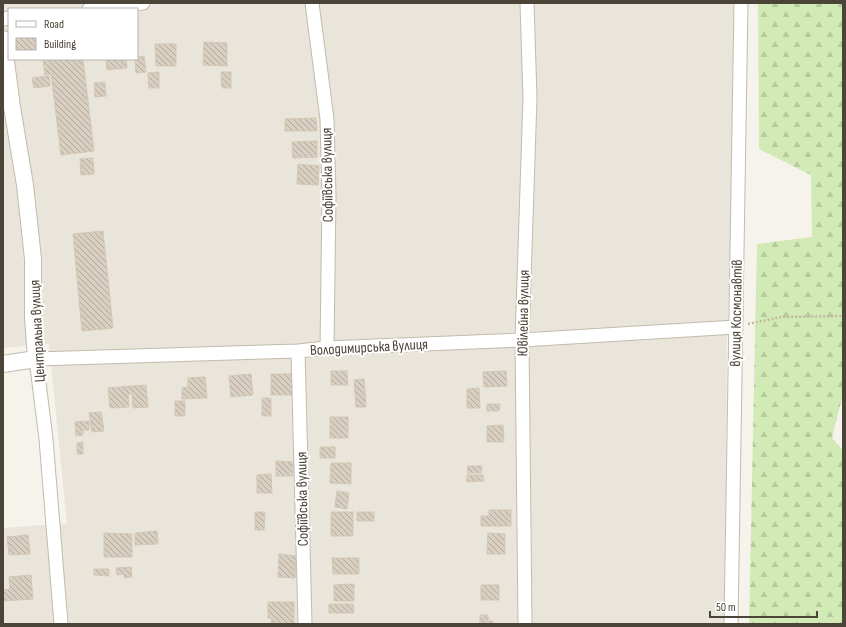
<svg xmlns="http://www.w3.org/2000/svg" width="846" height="627" font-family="'Sofia Sans Condensed',sans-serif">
	<defs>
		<pattern id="forest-firs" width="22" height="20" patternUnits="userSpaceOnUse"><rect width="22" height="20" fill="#d2eab5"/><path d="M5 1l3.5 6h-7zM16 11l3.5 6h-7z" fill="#b6ca9c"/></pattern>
		<pattern id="building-back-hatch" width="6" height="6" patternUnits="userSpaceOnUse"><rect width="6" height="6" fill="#d8cfc1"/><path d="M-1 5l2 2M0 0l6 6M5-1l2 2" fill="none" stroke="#b1aa9e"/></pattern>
	</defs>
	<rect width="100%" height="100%" fill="#f6f3ec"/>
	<path fill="#eae5da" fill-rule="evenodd" d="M 3,3 L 734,3 L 737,84 L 727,344 L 725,624 L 3,624 L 3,528 L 67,523 L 49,344 L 3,348 ZM 9,9 L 137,9 L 137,59 L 9,59 Z"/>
	<path fill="url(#forest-firs)" d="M 758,3 L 843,3 L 843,394 L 832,438 L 843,451 L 842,624 L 749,624 L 757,244 L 812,237 L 811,175 L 759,149 Z"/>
	<path fill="url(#building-back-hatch)" stroke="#d3c7b4" d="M 204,42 L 227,43 L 227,66 L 203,65 Z
		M 155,44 L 176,44 L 176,66 L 156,66 Z
		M 144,56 L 146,72 L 136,73 L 135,59 L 137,59 L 137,57 Z
		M 43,59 L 83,59 L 94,151 L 61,155 L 51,74 L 45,75 Z
		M 106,59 L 126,59 L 127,68 L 107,70 Z
		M 159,72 L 159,88 L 149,88 L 148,73 Z
		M 221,72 L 231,72 L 231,88 L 222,88 Z
		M 49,76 L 50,86 L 34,88 L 32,78 Z
		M 105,82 L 106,96 L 95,97 L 94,83 Z
		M 316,118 L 317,131 L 285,131 L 285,119 Z
		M 317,141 L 317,157 L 293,158 L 292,142 Z
		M 93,158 L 94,174 L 81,175 L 80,159 Z
		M 298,164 L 319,166 L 318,185 L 297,184 Z
		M 103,231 L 113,328 L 82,331 L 73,234 Z
		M 331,371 L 347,371 L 348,385 L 331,385 Z
		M 506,371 L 507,386 L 484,387 L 483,372 Z
		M 251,374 L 253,395 L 231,397 L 229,376 Z
		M 271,374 L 294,374 L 294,395 L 271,395 Z
		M 205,377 L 207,398 L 182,399 L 182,388 L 188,387 L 188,378 Z
		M 364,379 L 366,407 L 356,407 L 354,380 Z
		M 146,385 L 148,407 L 133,408 L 132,394 L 128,394 L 129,407 L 110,408 L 108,388 Z
		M 479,388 L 480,408 L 467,408 L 467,389 Z
		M 262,398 L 271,398 L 271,416 L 262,416 Z
		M 175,401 L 185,401 L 185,416 L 175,416 Z
		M 487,404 L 500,404 L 499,411 L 487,411 Z
		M 101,412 L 104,431 L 92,432 L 89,413 Z
		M 330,417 L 348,417 L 348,438 L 330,438 Z
		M 89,421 L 89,430 L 83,430 L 83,435 L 76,436 L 75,422 Z
		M 503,425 L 504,442 L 487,442 L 487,426 Z
		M 83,442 L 83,454 L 77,454 L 77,443 Z
		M 320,447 L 335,447 L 335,458 L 320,458 Z
		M 276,461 L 293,462 L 293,476 L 276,476 Z
		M 331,463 L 351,463 L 351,484 L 330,483 Z
		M 468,466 L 482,466 L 481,473 L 467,473 Z
		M 271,474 L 272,493 L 257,493 L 257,475 Z
		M 467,475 L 483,475 L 484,481 L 467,482 Z
		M 337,491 L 349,493 L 347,509 L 335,507 Z
		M 489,510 L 511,510 L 511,526 L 481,526 L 481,516 L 489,516 Z
		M 255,512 L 265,512 L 264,530 L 255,530 Z
		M 331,512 L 353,512 L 353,536 L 331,536 Z
		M 357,512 L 374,512 L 374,521 L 357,521 Z
		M 157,531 L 158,544 L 135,545 L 135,533 Z
		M 104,533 L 132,534 L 132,557 L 104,557 Z
		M 488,533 L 505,534 L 505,554 L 487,554 Z
		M 28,535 L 30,554 L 9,555 L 7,537 Z
		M 279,554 L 296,556 L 295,578 L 278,577 Z
		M 332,558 L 359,558 L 359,574 L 333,574 Z
		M 131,567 L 132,577 L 124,578 L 124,574 L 117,575 L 116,568 Z
		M 94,569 L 109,569 L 109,576 L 94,575 Z
		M 31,575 L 33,599 L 3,601 L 3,590 L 10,589 L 9,577 Z
		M 354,584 L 354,601 L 334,601 L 334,585 Z
		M 481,585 L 499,585 L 499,600 L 481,600 Z
		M 268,602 L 294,602 L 294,624 L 271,624 L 272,618 L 268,618 Z
		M 329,604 L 353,604 L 354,613 L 329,613 Z
		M 480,615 L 488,615 L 488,621 L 493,621 L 493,624 L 480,624 Z"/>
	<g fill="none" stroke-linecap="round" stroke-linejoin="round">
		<defs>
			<path id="minor" d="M 312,3 L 327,119 L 329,196 L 327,348
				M 89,9 L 143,3
				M 3,19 L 9,18
				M 298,351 L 305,624
				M 61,624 L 46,439 L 36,359 L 298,351 L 327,348 L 522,340 L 736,327
				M 525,624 L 522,340 L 530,98 L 527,3
				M 731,624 L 741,3"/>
			<path id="tertiary" d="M 3,39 L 12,107 L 25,185 L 33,259 L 33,317 L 36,359 L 3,364"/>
		</defs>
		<use href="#minor" stroke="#c2bbae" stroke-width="15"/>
		<use href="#tertiary" stroke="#c2bbae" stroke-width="18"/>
		<path stroke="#c4b79f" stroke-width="2.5" stroke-dasharray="2 2" stroke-linecap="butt" d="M 748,324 L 781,317 L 843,316"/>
		<use href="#minor" stroke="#fff" stroke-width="13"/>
		<use href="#tertiary" stroke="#fff" stroke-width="16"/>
	</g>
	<g text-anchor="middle" stroke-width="4" stroke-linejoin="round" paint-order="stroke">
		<g font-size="15" fill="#4b4439" stroke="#fff">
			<text transform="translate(327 175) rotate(-91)" y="5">Софіївська вулиця</text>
			<text transform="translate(523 313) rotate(-89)" y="5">Ювілейна вулиця</text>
			<text transform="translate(736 313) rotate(-89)" y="5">вулиця Космонавтів</text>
			<text transform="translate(37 331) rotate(-93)" y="5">Центральна вулиця</text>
			<text transform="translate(369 347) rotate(-3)" y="5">Володимирська вулиця</text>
			<text transform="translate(302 499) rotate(-91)" y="5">Софіївська вулиця</text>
		</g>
	</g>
	<rect width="846" height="627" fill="none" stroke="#4b4439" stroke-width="8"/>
	<rect x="8" y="8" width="130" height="52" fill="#ffffff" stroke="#b7b4b0"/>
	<rect x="16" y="21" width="20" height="6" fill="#ffffff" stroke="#b7b4b0"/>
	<text x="44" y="28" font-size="12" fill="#4b4439">Road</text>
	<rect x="16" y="38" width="20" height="12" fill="url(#building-back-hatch)" stroke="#b7b4b0"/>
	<text x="44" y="48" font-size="12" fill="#4b4439">Building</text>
	<path d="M710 611v6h107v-6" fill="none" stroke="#4b4439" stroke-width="2"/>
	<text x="716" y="611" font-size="12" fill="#4b4439" stroke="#ffffff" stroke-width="3" paint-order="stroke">50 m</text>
</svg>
